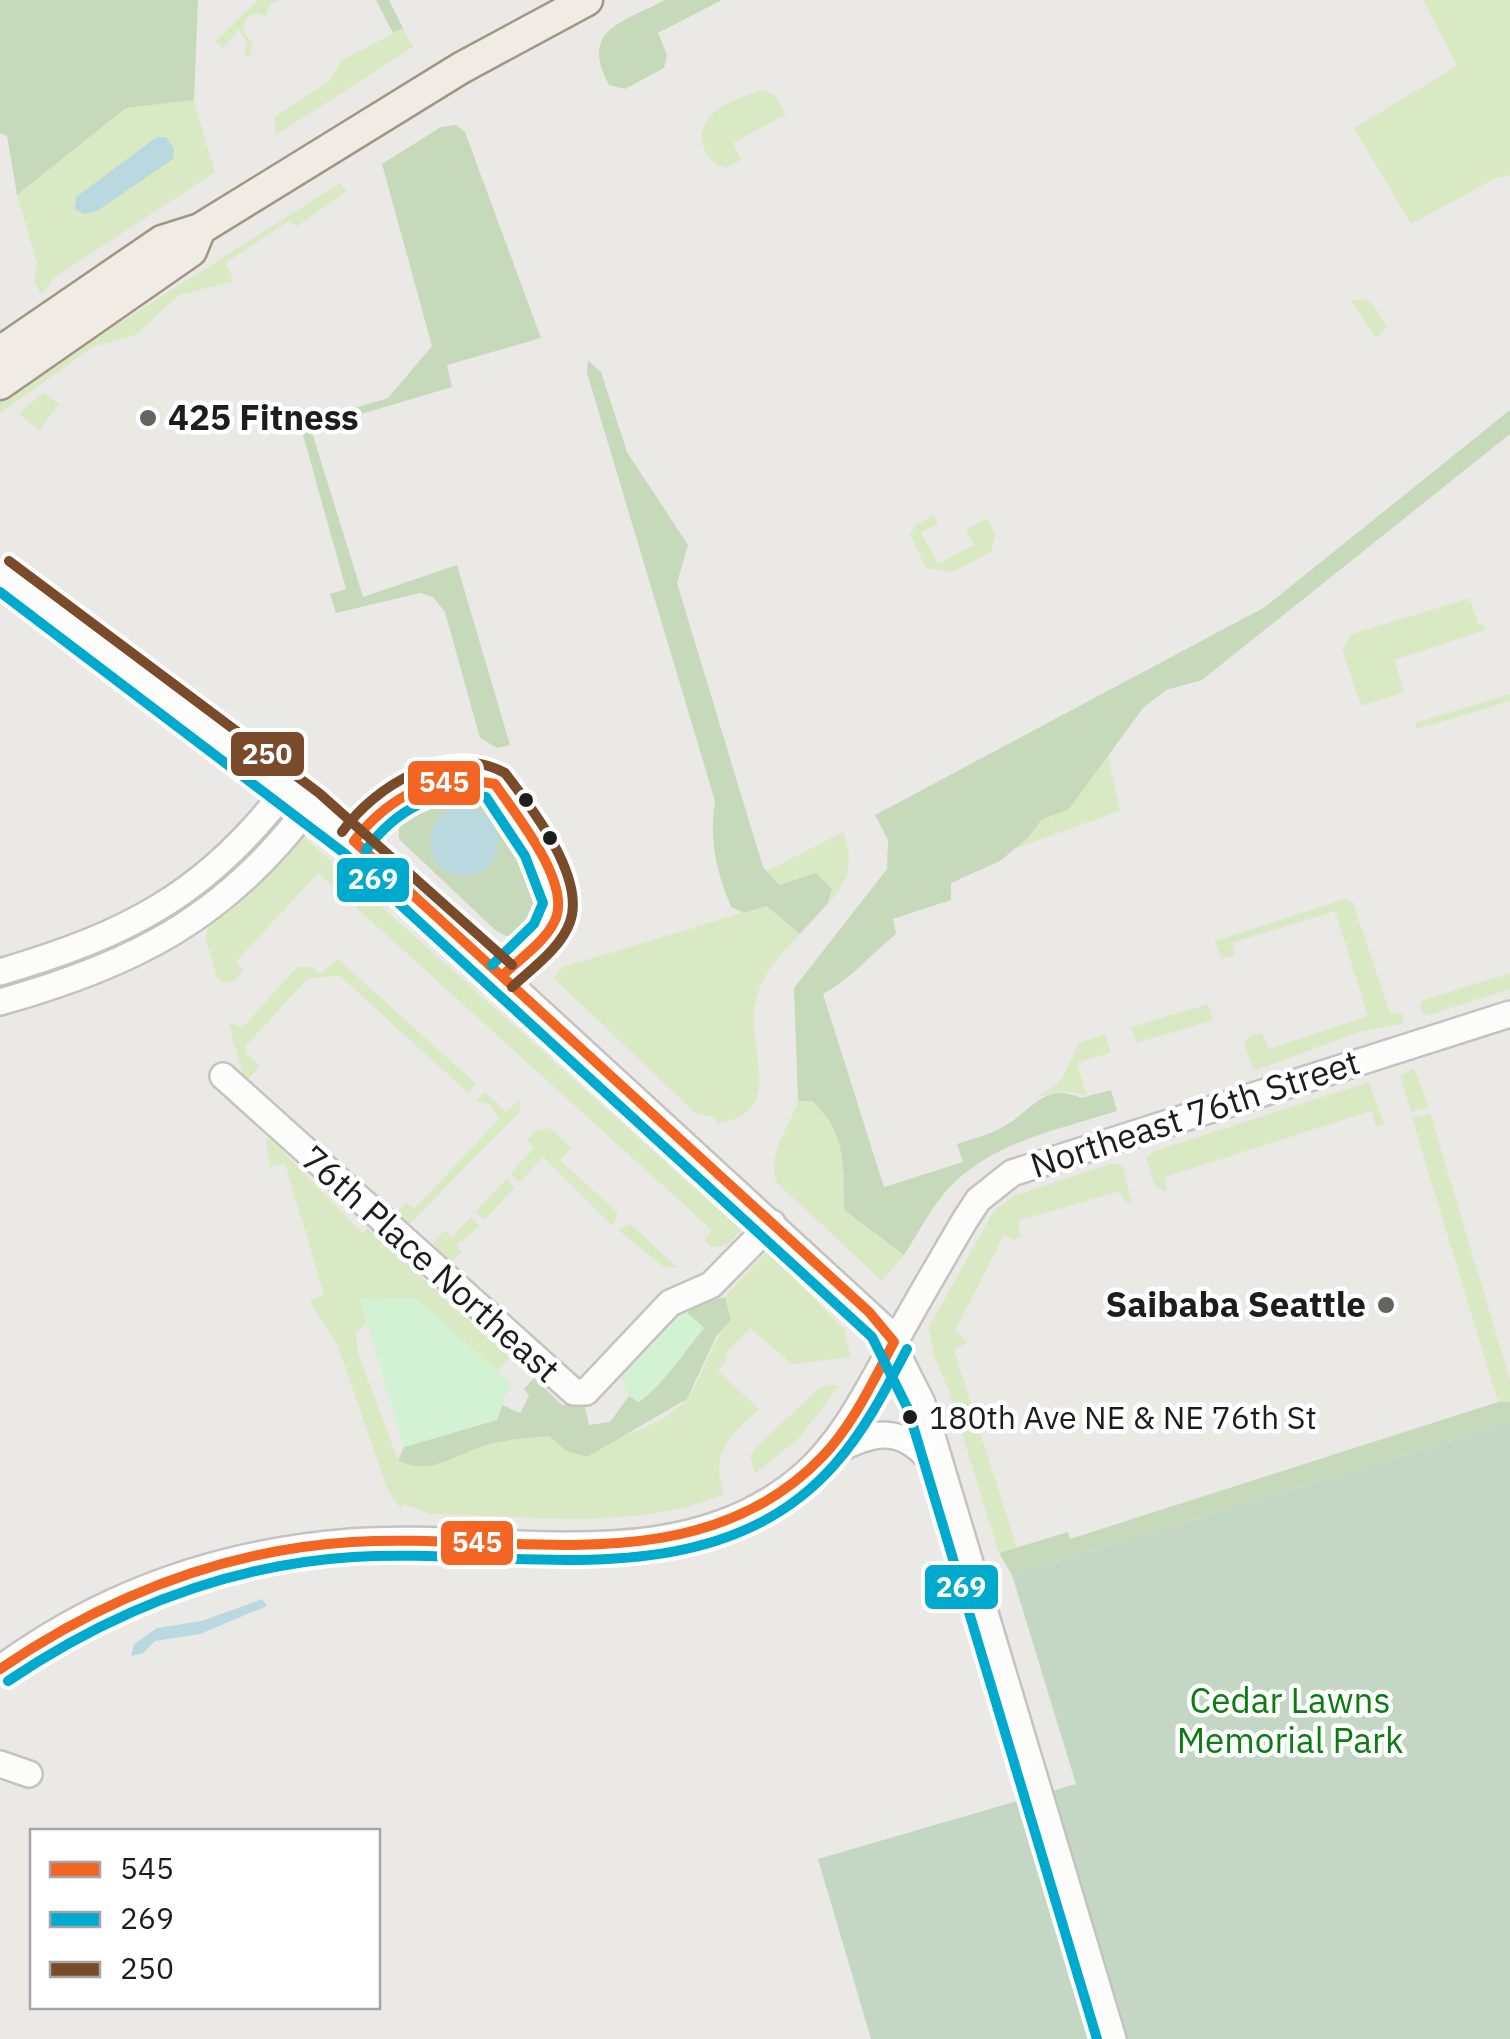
<svg xmlns="http://www.w3.org/2000/svg" width="1510" height="2039" font-family="'IBM Plex Sans',sans-serif">
	<rect width="100%" height="100%" fill="#ebe9e6"/>
	<path fill="#d8e9c4" d="M 258,0 L 279,0 L 270,5 L 266,16 L 256,13 L 246,19 L 243,32 L 253,44 L 248,60 L 244,51 L 248,44 L 239,29 L 223,48 L 215,42 Z
		M 1423,0 L 1510,0 L 1510,175 L 1494,179 L 1411,224 L 1354,128 L 1457,66 Z
		M 403,28 L 413,47 L 276,135 L 274,117 L 330,81 L 341,61 Z
		M 764,90 L 775,95 L 786,114 L 733,143 L 741,160 L 725,168 C 703,160 693,134 711,115 C 723,103 748,94 764,90 Z
		M 194,100 L 215,172 L 54,278 L 41,294 L 34,282 L 37,264 L 17,195 L 126,108 Z
		M 340,183 L 347,191 L 296,227 L 290,220 L 226,263 L 234,281 L 179,295 L 135,335 L 93,347 L 0,413 L 0,399 Z
		M 1365,299 L 1373,304 L 1387,327 L 1376,338 L 1351,300 Z
		M 43,392 L 59,404 L 39,431 L 19,414 Z
		M 933,515 L 938,524 L 921,533 L 938,564 L 974,545 L 966,529 L 987,518 L 995,534 L 991,552 L 952,572 L 926,568 L 910,535 L 916,525 Z
		M 1470,598 L 1478,625 L 1483,624 L 1485,630 L 1394,660 L 1404,692 L 1361,706 L 1342,649 L 1352,634 Z
		M 1510,694 L 1510,701 L 1417,729 L 1415,723 Z
		M 1108,756 L 1120,811 L 1016,848 L 1041,820 L 1069,808 Z
		M 843,832 C 854,861 849,880 829,903 L 832,889 L 801,880 L 780,885 L 767,871 Z
		M 301,834 L 741,1230 L 728,1245 L 712,1247 L 704,1240 L 712,1230 L 318,873 L 236,962 L 244,970 L 236,980 L 225,983 L 217,978 L 205,937 L 209,926 L 250,891 Z
		M 1345,899 L 1353,903 L 1390,1013 L 1403,1014 L 1404,1019 L 1401,1024 L 1362,1031 L 1254,1071 L 1244,1044 L 1252,1034 L 1262,1033 L 1269,1049 L 1368,1016 L 1335,911 L 1232,943 L 1235,955 L 1221,959 L 1215,941 Z
		M 765,906 L 800,934 C 780,955 760,975 755,1005 C 746,1055 789,1112 716,1124 L 716,1118 L 694,1112 L 554,978 L 563,967 Z
		M 338,959 L 476,1084 L 468,1093 L 340,976 L 308,978 L 246,1046 L 246,1053 L 260,1066 L 245,1082 L 228,1022 L 242,1028 L 297,967 L 312,967 L 320,974 Z
		M 1510,973 L 1510,989 L 1426,1016 L 1421,1011 L 1421,1001 Z
		M 1208,1004 L 1213,1020 L 1136,1043 L 1131,1027 Z
		M 1105,1034 L 1111,1052 L 1077,1063 L 1087,1096 L 1067,1091 L 1038,1097 L 1062,1079 L 1079,1043 Z
		M 1414,1068 L 1429,1107 L 1411,1112 L 1400,1076 Z
		M 1369,1082 L 1384,1124 L 1376,1126 L 1371,1111 L 1165,1177 L 1167,1192 L 1155,1186 L 1146,1159 L 1154,1151 Z
		M 485,1092 L 506,1112 L 519,1100 L 521,1110 L 406,1228 L 392,1217 L 406,1203 L 414,1209 L 499,1119 L 489,1104 L 476,1100 Z
		M 798,1101 L 812,1101 C 846,1131 844,1167 844,1210 L 904,1255 L 882,1281 L 776,1182 C 768,1148 788,1132 798,1101 Z
		M 1430,1113 L 1510,1380 L 1510,1402 L 1498,1402 L 1412,1118 Z
		M 550,1128 L 571,1148 L 560,1160 L 618,1213 L 612,1225 L 543,1157 L 520,1182 L 510,1174 L 534,1147 L 527,1140 L 535,1131 Z
		M 266,1139 L 271,1139 L 362,1233 L 368,1228 L 510,1358 L 496,1371 L 417,1299 L 360,1299 L 367,1323 L 356,1332 L 357,1350 L 398,1460 C 432,1479 460,1450 494,1443 C 512,1439 531,1438 550,1436 L 566,1451 C 603,1443 668,1428 690,1394 C 706,1369 711,1342 731,1320 L 725,1297 L 767,1251 L 844,1329 L 851,1357 L 792,1364 L 750,1328 L 725,1354 L 728,1358 L 718,1371 L 759,1409 C 730,1435 710,1453 724,1494 C 635,1532 525,1515 430,1514 L 404,1504 L 400,1508 L 387,1488 L 337,1344 L 312,1306 L 310,1300 L 324,1295 L 285,1163 L 270,1167 Z
		M 1114,1163 L 1123,1166 L 1132,1203 L 1125,1202 L 1120,1191 L 1018,1221 L 1021,1236 L 1014,1240 L 1004,1235 L 955,1331 L 968,1342 L 954,1350 L 1017,1548 L 999,1553 L 949,1391 L 934,1356 L 929,1327 L 993,1212 L 1014,1196 Z
		M 506,1179 L 515,1187 L 485,1220 L 475,1212 Z
		M 471,1217 L 480,1226 L 456,1245 L 462,1252 L 447,1266 L 430,1247 L 444,1230 L 452,1237 Z
		M 630,1224 L 678,1268 L 664,1267 L 618,1230 Z
		M 829,1384 L 839,1386 L 799,1438 L 755,1474 L 750,1456 L 755,1448 L 818,1389 Z"/>
	<path fill="#c6dabb" d="M 0,0 L 198,0 L 194,100 L 126,108 L 17,195 L 7,136 L 0,133 Z
		M 376,0 L 389,0 L 403,28 L 393,33 Z
		M 665,0 L 722,0 L 658,33 L 667,55 L 664,68 L 625,89 L 609,85 C 579,29 622,23 665,0 Z
		M 456,125 L 465,132 L 541,338 L 447,365 L 452,387 L 311,429 L 363,597 L 457,565 L 510,745 L 497,748 L 480,738 L 445,612 L 433,597 L 420,593 L 336,613 L 330,594 L 346,589 L 300,424 L 388,398 L 432,346 L 382,164 L 441,127 Z
		M 588,360 L 601,372 L 627,452 L 688,545 L 677,583 L 763,867 L 780,885 L 816,873 L 832,889 L 828,903 L 800,934 L 766,906 L 744,913 L 731,907 C 716,871 709,840 715,801 L 587,373 Z
		M 1510,410 L 1510,434 L 1202,680 L 1166,690 L 1143,708 L 1069,809 L 1041,820 L 1028,838 L 1000,861 L 951,883 L 951,900 L 893,919 L 896,934 C 871,954 851,979 823,994 L 884,1187 L 963,1162 L 957,1144 C 974,1138 996,1133 1011,1122 C 1035,1105 1049,1083 1081,1098 L 1111,1090 L 1117,1111 C 1061,1129 996,1141 953,1184 C 933,1203 919,1232 904,1255 L 844,1210 C 844,1167 846,1131 812,1101 L 798,1101 L 794,988 L 887,869 L 888,840 L 875,815 L 1265,607 Z
		M 476,792 L 499,802 L 548,892 L 538,893 L 539,908 L 517,935 L 506,936 L 495,930 L 399,839 L 399,817 L 451,796 Z
		M 725,1297 L 731,1320 L 716,1337 L 687,1399 L 587,1457 L 566,1451 L 549,1436 C 531,1438 512,1439 494,1443 C 460,1450 432,1479 398,1460 L 404,1447 L 497,1420 L 502,1405 L 520,1413 L 529,1396 L 524,1389 L 534,1378 L 562,1405 L 584,1403 L 589,1425 L 610,1422 L 629,1396 L 639,1402 C 665,1382 683,1354 703,1327 L 687,1313 L 696,1304 Z
		M 1498,1402 L 1510,1402 L 1510,1422 L 1012,1575 L 999,1553 L 1068,1532 L 1070,1539 Z"/>
	<path fill="#c4d7c4" d="M 1510,1422 L 1510,2039 L 871,2039 L 818,1859 L 1076,1784 L 1012,1575 Z"/>
	<path fill="#d3f2d3" d="M 417,1298 L 511,1384 L 497,1419 L 404,1447 L 360,1299 Z
		M 680,1307 L 704,1328 C 683,1354 665,1382 639,1402 L 629,1396 L 620,1375 L 627,1362 Z"/>
	<path fill="#b9d8e0" d="M 157,137 L 166,137 L 174,149 L 173,159 L 97,211 L 84,214 L 75,209 L 76,197 Z
		M430 842a34 34 0 1 1 68 0a34 34 0 1 1-68 0Z
		M 262,1599 L 267,1606 L 200,1634 L 155,1641 L 143,1653 L 131,1656 L 134,1644 L 157,1628 L 202,1621 Z"/>
	<g fill="none" stroke-linecap="round" stroke-linejoin="round">
		<defs>
			<path id="minor" d="M 0,573 L 354,841 L 884,1328 L 922,1403 L 1113,2039
				M 0,972 C 126,935 206,895 287,788
				M 0,1002 C 133,965 226,918 310,805
				M 223,1076 L 574,1392 L 586,1392 L 670,1303 L 711,1285 L 772,1223
				M 825,1456 C 873,1431 901,1421 938,1469
				M 0,1669 C 105,1592 221,1552 351,1542 C 500,1530 680,1584 804,1475 C 846,1438 870,1385 897,1338 C 919,1298 942,1259 965,1220 L 978,1200 L 1012,1173 L 1510,1014
				M 0,1764 L 29,1774"/>
			<path id="major" d="M 0,352 L 162,241 L 200,229 L 461,68 L 587,0
				M 0,384 L 191,251 L 200,229"/>
		</defs>
		<use href="#minor" stroke="#c4c3c2" stroke-width="30"/>
		<use href="#major" stroke="#a19682" stroke-width="35"/>
		<use href="#minor" stroke="#fcfcfb" stroke-width="25"/>
		<use href="#major" stroke="#f0ebe4" stroke-width="30"/>
		<defs>
			<path id="bus-1" d="M 502,976 C 519,959 547,941 556,918 C 570,880 515,814 495,784 C 436,772 391,794 354,841 L 869,1312 L 894,1342
				M 0,1669 C 106,1597 223,1550 352,1542 C 510,1532 698,1586 822,1457 C 853,1425 873,1381 894,1342"/>
			<path id="bus-2" d="M 0,592 L 344,853 L 872,1337 L 908,1409 L 1097,2039
				M 366,850 C 394,812 437,785 486,797 L 525,856 L 543,903 L 534,924 L 492,965
				M 8,1681 C 112,1611 227,1565 353,1557 C 513,1547 714,1603 835,1464 C 865,1430 886,1389 907,1349"/>
			<path id="bus-3" d="M 9,561 L 319,793 L 512,965
				M 342,832 C 375,786 447,741 505,773 C 531,807 586,877 570,922 C 561,948 532,968 512,987"/>
		</defs>
		<use href="#bus-1" stroke="#fff" stroke-width="18"/>
		<use href="#bus-2" stroke="#fff" stroke-width="18"/>
		<use href="#bus-3" stroke="#fff" stroke-width="18"/>
		<use href="#bus-1" stroke="#f26522" stroke-width="10"/>
		<use href="#bus-2" stroke="#00a9ce" stroke-width="10"/>
		<use href="#bus-3" stroke="#7a4b2a" stroke-width="10"/>
	</g>
	<g fill="#656463" stroke="#fff" stroke-width="4">
		<circle cx="148" cy="418" r="10"/>
		<circle cx="1386" cy="1305" r="10"/>
	</g>
	<g fill="#1d1d1d" stroke="#fff" stroke-width="4">
		<circle cx="526" cy="800" r="9"/>
		<circle cx="550" cy="838" r="9"/>
		<circle cx="910" cy="1417" r="9"/>
	</g>
	<g text-anchor="middle" stroke-width="9" stroke-linejoin="round" paint-order="stroke">
		<g font-size="32" fill="#1d1d1d" stroke="#fff" text-anchor="start">
			<text x="929" y="1429">180th Ave NE &amp; NE 76th St</text>
		</g>
		<g font-size="35" font-weight="bold" fill="#1d1d1d" stroke="#fff" text-anchor="start">
			<text x="168" y="430">425 Fitness</text>
			<text x="1366" y="1317" text-anchor="end">Saibaba Seattle</text>
		</g>
		<g font-size="35" fill="#1d1d1d" stroke="#fff">
			<text transform="translate(1195 1114) rotate(-18)" y="12">Northeast 76th Street</text>
			<text transform="translate(430 1264) rotate(42)" y="12">76th Place Northeast</text>
		</g>
		<g font-size="35" fill="#0b7c12" stroke="#fff">
			<text x="1290" y="1713">Cedar Lawns<tspan x="1290" dy="40">Memorial Park</tspan></text>
		</g>
	</g>
	<g stroke="#fff" stroke-width="4">
		<rect x="229" y="730" width="77" height="48" rx="10" fill="#7a4b2a"/>
		<rect x="406" y="759" width="76" height="48" rx="10" fill="#f26522"/>
		<rect x="335" y="856" width="76" height="48" rx="10" fill="#00a9ce"/>
		<rect x="439" y="1519" width="76" height="48" rx="10" fill="#f26522"/>
		<rect x="923" y="1563" width="77" height="48" rx="10" fill="#00a9ce"/>
	</g>
	<g font-size="28" text-anchor="middle" font-weight="bold" fill="#fff">
		<text x="267" y="764">250</text>
		<text x="444" y="792">545</text>
		<text x="373" y="889">269</text>
		<text x="477" y="1552">545</text>
		<text x="961" y="1597">269</text>
	</g>
	<rect x="30" y="1829" width="350" height="180" fill="#ffffff" stroke="#a5a5a5" stroke-width="2.5"/>
	<rect x="50" y="1862" width="50" height="15" fill="#f26522" stroke="#a5a5a5" stroke-width="2.5"/>
	<text x="120" y="1879" font-size="30" fill="#1d1d1d">545</text>
	<rect x="50" y="1912" width="50" height="15" fill="#00a9ce" stroke="#a5a5a5" stroke-width="2.5"/>
	<text x="120" y="1929" font-size="30" fill="#1d1d1d">269</text>
	<rect x="50" y="1962" width="50" height="15" fill="#7a4b2a" stroke="#a5a5a5" stroke-width="2.5"/>
	<text x="120" y="1979" font-size="30" fill="#1d1d1d">250</text>
</svg>
